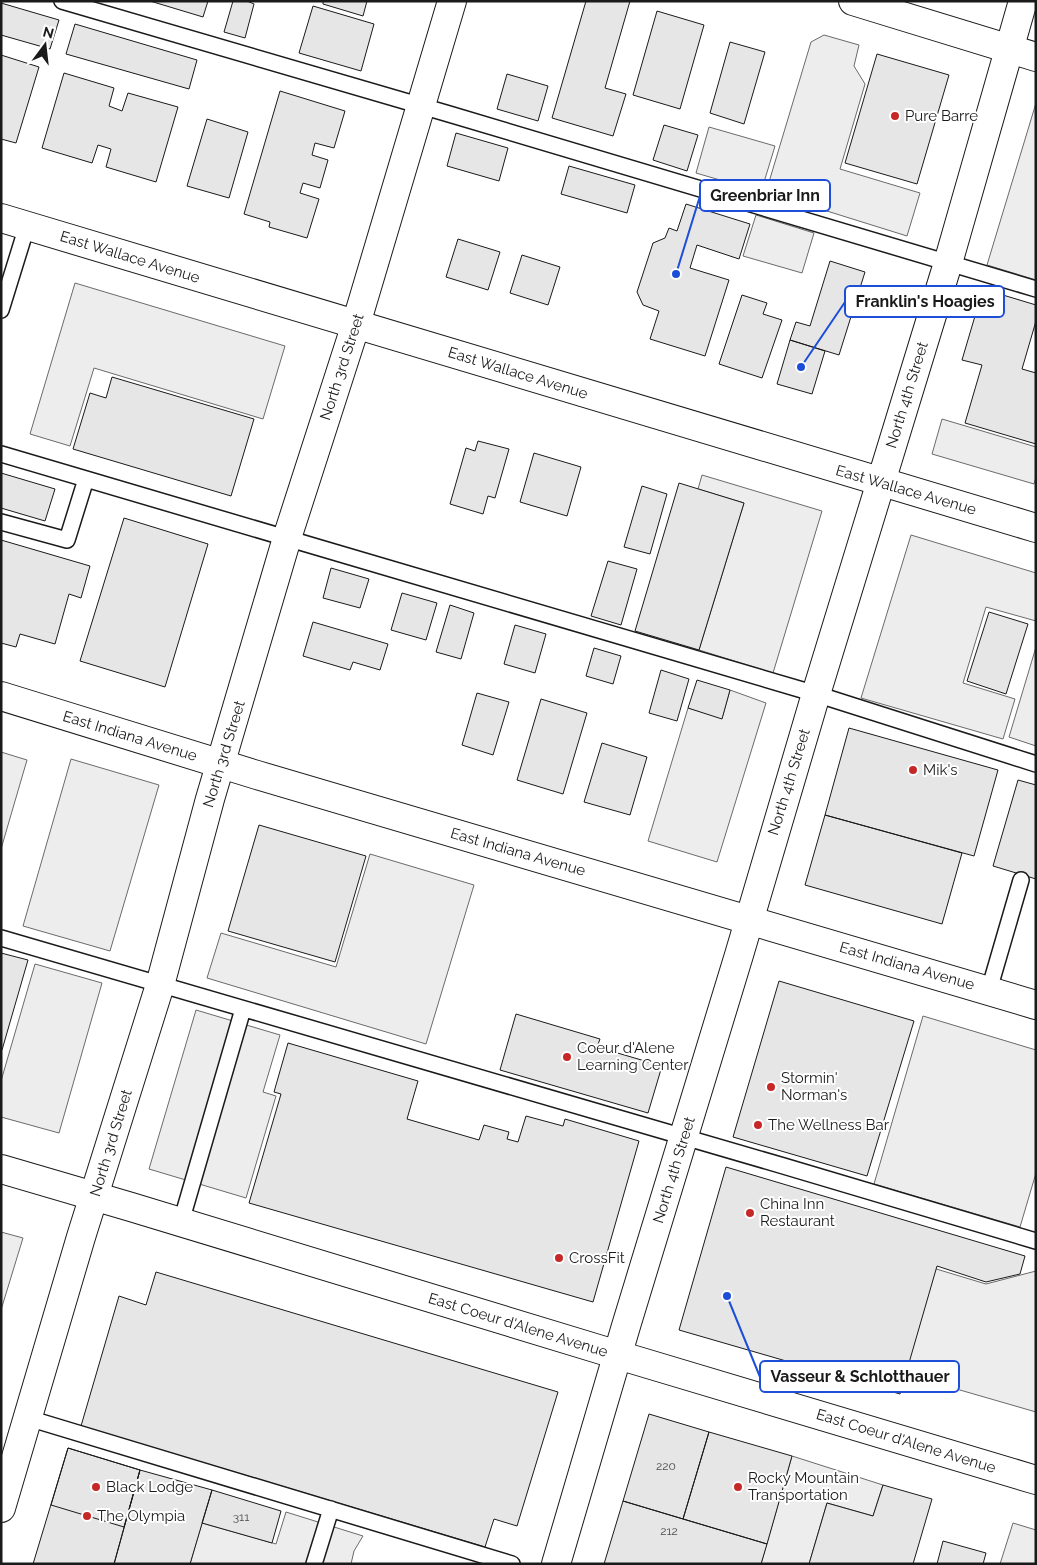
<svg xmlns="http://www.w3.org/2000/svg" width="1037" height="1565" font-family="Raleway,sans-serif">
	<rect width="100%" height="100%" fill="#fff"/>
	<path fill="#ededed" stroke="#6a6a6a" d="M 824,35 L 859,45 L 854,66 L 865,84 L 840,169 L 920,193 L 907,236 L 766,192 L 811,42 Z
		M 1036,103 L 1036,280 L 987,265 Z
		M 709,127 L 775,146 L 761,192 L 696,173 Z
		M 756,215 L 814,233 L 802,273 L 743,256 Z
		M 75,283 L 285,346 L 263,419 L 94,368 L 70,446 L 30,434 Z
		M 942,419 L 1036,447 L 1036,477 L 1034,484 L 932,454 Z
		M 702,475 L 822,511 L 773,673 L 699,650 L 744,503 L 698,489 Z
		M 911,535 L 1036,573 L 1036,621 L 986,607 L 963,683 L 1015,699 L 1003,739 L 861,698 Z
		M 1036,647 L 1036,746 L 1009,737 Z
		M 730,690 L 766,703 L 717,862 L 648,841 L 688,708 L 722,718 Z
		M 1,752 L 27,760 L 1,849 Z
		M 71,759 L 159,785 L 110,951 L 23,926 Z
		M 370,854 L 474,885 L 426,1044 L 207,978 L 221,933 L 336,967 Z
		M 35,964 L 102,983 L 59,1133 L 1,1117 L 1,1081 Z
		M 196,1010 L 280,1035 L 263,1092 L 276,1096 L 246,1198 L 149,1169 Z
		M 923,1016 L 1036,1050 L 1036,1173 L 1020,1227 L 874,1184 Z
		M 1,1232 L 23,1238 L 1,1310 Z
		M 933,1268 L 986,1284 L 1036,1271 L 1036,1412 L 901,1373 Z
		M 792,1456 L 883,1485 L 873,1516 L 827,1503 L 809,1564 L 761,1564 Z
		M 286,1512 L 363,1536 L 354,1551 L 351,1564 L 190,1564 L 202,1523 L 276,1544 Z
		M 1013,1523 L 1036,1530 L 1036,1564 L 1000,1564 Z"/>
	<path fill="#e6e6e6" stroke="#1a1a1a" d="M 150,1 L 208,1 L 203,17 Z
		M 233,1 L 247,1 L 254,4 L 245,38 L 224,32 Z
		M 323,1 L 367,1 L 363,16 L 323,4 Z
		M 586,1 L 630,1 L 605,88 L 626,94 L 613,136 L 552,118 Z
		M 1,3 L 59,20 L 50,49 L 1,35 Z
		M 313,6 L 374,24 L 361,71 L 299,53 Z
		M 657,11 L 704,25 L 680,109 L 633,95 Z
		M 75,24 L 197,60 L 189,89 L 66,54 Z
		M 730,42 L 765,52 L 744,124 L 710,113 Z
		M 877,54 L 949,75 L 917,184 L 845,163 Z
		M 1,55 L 39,67 L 16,143 L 1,139 Z
		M 64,73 L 114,88 L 109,106 L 122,111 L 128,93 L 178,107 L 156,182 L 106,167 L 111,149 L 98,145 L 92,163 L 42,148 Z
		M 507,74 L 548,86 L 538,121 L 497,109 Z
		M 280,91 L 345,111 L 334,148 L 315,143 L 312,155 L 328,160 L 320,188 L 303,183 L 300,193 L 319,199 L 307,238 L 269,227 L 270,222 L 244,214 Z
		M 207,119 L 248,132 L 229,198 L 187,186 Z
		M 664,125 L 698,135 L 687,171 L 653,160 Z
		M 456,133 L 508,148 L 499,181 L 447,166 Z
		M 569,166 L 635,185 L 627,213 L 561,194 Z
		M 686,204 L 750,224 L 739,259 L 697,245 L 690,268 L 729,280 L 705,356 L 650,339 L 659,311 L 643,305 L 637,292 L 653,243 L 665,238 L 669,228 L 677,231 Z
		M 458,239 L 500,252 L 488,290 L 446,277 Z
		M 522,255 L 560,267 L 548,305 L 510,293 Z
		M 830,261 L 865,272 L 839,355 L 790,340 L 796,322 L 810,326 Z
		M 983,289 L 1036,305 L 1036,321 L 1022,369 L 1036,373 L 1036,444 L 965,423 L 982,365 L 962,360 Z
		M 742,295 L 767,303 L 763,314 L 782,320 L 762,378 L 719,364 Z
		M 790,340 L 825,351 L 812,394 L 777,384 Z
		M 112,377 L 254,419 L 231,496 L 73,449 L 90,393 L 106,398 Z
		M 478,441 L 509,449 L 495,498 L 488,496 L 483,514 L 450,504 L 466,448 L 475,451 Z
		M 534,453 L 581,467 L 567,516 L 520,502 Z
		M 1,473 L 55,489 L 45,521 L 1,508 Z
		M 679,483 L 744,503 L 699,650 L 635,631 Z
		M 642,486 L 667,494 L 650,554 L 624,547 Z
		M 124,518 L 208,544 L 165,687 L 80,661 Z
		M 1,540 L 90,566 L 81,598 L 69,594 L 55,644 L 20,634 L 16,647 L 1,643 Z
		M 608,561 L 637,569 L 621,625 L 591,616 Z
		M 331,568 L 369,579 L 360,608 L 323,598 Z
		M 402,593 L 437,603 L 426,640 L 391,630 Z
		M 450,605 L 474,613 L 461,659 L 436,652 Z
		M 989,612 L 1028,624 L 1006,694 L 967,681 Z
		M 313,622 L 388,644 L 380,670 L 353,662 L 350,670 L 303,656 Z
		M 515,625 L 546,634 L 535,673 L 504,664 Z
		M 594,648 L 621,656 L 613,684 L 586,676 Z
		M 661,670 L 689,679 L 677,721 L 649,713 Z
		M 697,680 L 730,690 L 722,719 L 688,708 Z
		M 477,693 L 509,702 L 493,755 L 462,745 Z
		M 541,699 L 587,713 L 563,794 L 517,780 Z
		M 849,728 L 998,770 L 974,856 L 825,815 Z
		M 602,743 L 647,757 L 630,815 L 584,802 Z
		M 1018,780 L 1036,785 L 1036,879 L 993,866 Z
		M 825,815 L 962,853 L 942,924 L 805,885 Z
		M 259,825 L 366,856 L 335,962 L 228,931 Z
		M 1,953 L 28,960 L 2,1050 L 1,1050 Z
		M 779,981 L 914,1021 L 867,1176 L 733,1137 Z
		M 516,1014 L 600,1039 L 597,1047 L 662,1066 L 648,1113 L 500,1070 Z
		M 288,1043 L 418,1081 L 407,1119 L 479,1140 L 484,1125 L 509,1132 L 507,1139 L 518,1142 L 526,1116 L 563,1126 L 565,1119 L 639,1141 L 593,1302 L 249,1203 L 281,1094 L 274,1092 Z
		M 726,1167 L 1025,1256 L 1020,1274 L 986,1282 L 937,1266 L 900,1394 L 679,1330 Z
		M 156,1272 L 558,1392 L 517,1526 L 494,1519 L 485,1547 L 81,1426 L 119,1296 L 146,1305 Z
		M 649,1414 L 709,1432 L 683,1519 L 623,1501 Z
		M 709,1432 L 792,1456 L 767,1544 L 683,1519 Z
		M 68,1448 L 140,1470 L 114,1564 L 33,1564 Z
		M 68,1448 L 140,1470 L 124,1527 L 51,1505 Z
		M 140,1470 L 212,1490 L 190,1564 L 114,1564 Z
		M 883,1485 L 932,1499 L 913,1564 L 809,1564 L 827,1503 L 873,1516 Z
		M 212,1490 L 281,1511 L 272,1543 L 202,1523 Z
		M 623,1501 L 767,1544 L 761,1564 L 604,1564 Z
		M 943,1541 L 986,1553 L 983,1564 L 937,1564 Z"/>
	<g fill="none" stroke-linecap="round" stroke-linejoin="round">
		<defs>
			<path id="lane" d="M 62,1 L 449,114 L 1036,289
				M 1,310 L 27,226
				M 1,454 L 816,694 L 1036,764
				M 1,522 L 67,540 L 86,479
				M 1,938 C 346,1041 692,1137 1036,1241
				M 989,990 L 1021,880
				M 181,1222 L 243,1009
				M 28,1418 L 512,1564
				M 314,1564 L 331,1509"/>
			<path id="street" d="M 853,1 L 1036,57
				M 1,218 L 1036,528
				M 1,696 L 257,775 L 1036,1005
				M 1,1169 L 131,1207 L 618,1355 L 1036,1480"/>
			<path id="secondary" d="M 1,1508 L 81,1237 L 160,985 L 210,799 L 287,538 L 356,324 L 452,1
				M 556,1564 L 626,1326 L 739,955 L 816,694 L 948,263 L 1023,1"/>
		</defs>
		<use href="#lane" stroke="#1a1a1a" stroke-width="18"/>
		<use href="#street" stroke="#1a1a1a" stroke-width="30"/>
		<use href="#secondary" stroke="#1a1a1a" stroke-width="30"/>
		<use href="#lane" stroke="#fff" stroke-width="15"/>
		<use href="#street" stroke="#fff" stroke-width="28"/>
		<use href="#secondary" stroke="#fff" stroke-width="28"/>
	</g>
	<g fill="#c62828" stroke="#fff" stroke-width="2">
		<circle cx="895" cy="116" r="5"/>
		<circle cx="913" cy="770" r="5"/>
		<circle cx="567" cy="1057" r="5"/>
		<circle cx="771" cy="1087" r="5"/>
		<circle cx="758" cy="1125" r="5"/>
		<circle cx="750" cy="1213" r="5"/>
		<circle cx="559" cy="1258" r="5"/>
		<circle cx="96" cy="1487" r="5"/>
		<circle cx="738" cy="1487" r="5"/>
		<circle cx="87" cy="1516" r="5"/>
	</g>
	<g text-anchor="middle" stroke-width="4" stroke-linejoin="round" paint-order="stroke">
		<g font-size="12" fill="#4d4d4d">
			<text x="666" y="1470">220</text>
			<text x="241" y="1521">311</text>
			<text x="669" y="1535">212</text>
		</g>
		<g font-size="15" fill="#1a1a1a" stroke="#fff" text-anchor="start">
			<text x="905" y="121">Pure Barre</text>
			<text x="923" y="775">Mik's</text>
			<text x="577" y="1053">Coeur d'Alene<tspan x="577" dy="17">Learning Center</tspan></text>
			<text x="781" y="1083">Stormin'<tspan x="781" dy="17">Norman's</tspan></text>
			<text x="768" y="1130">The Wellness Bar</text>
			<text x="760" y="1209">China Inn<tspan x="760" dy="17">Restaurant</tspan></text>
			<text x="569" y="1263">CrossFit</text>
			<text x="748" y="1483">Rocky Mountain<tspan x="748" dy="17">Transportation</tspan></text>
			<text x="106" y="1492">Black Lodge</text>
			<text x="97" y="1521">The Olympia</text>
		</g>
		<g font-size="15" fill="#1a1a1a" stroke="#fff">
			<text transform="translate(130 257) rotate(17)" y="5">East Wallace Avenue</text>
			<text transform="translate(342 367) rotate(-72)" y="5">North 3rd Street</text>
			<text transform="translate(518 373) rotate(17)" y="5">East Wallace Avenue</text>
			<text transform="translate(907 395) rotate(-73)" y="5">North 4th Street</text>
			<text transform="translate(906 490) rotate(16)" y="5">East Wallace Avenue</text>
			<text transform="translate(130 736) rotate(17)" y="5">East Indiana Avenue</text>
			<text transform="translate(224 754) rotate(-73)" y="5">North 3rd Street</text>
			<text transform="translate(789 782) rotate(-73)" y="5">North 4th Street</text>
			<text transform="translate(518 852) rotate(16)" y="5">East Indiana Avenue</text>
			<text transform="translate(907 966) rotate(16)" y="5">East Indiana Avenue</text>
			<text transform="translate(111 1143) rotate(-73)" y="5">North 3rd Street</text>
			<text transform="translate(674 1170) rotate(-73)" y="5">North 4th Street</text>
			<text transform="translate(518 1325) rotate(17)" y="5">East Coeur d'Alene Avenue</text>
			<text transform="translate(906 1441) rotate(17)" y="5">East Coeur d'Alene Avenue</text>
		</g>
	</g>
	<path fill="none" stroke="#1d4ed8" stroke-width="2" d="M676 274L700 196M801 367L845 302M727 1296L760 1377"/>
	<g fill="#1d4ed8" stroke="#fff" stroke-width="2">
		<circle cx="676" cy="274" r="5"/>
		<circle cx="801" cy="367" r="5"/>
		<circle cx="727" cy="1296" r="5"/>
	</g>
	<g fill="#fff" stroke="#1d4ed8" stroke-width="2">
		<rect x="700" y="180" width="130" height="31" rx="5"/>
		<rect x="845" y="286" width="159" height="31" rx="5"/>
		<rect x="760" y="1361" width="199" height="31" rx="5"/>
	</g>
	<g font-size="16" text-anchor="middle" font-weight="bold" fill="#1a1a1a">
		<text x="765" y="201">Greenbriar Inn</text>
		<text x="925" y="307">Franklin's Hoagies</text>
		<text x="860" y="1382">Vasseur &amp; Schlotthauer</text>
	</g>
	<rect width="1037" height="1565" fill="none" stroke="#1a1a1a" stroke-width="5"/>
	<g transform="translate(45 45) rotate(15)" stroke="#ffffff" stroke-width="4" paint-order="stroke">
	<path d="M0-4L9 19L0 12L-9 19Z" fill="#1a1a1a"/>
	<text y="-8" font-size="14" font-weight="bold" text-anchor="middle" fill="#1a1a1a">N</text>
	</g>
</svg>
